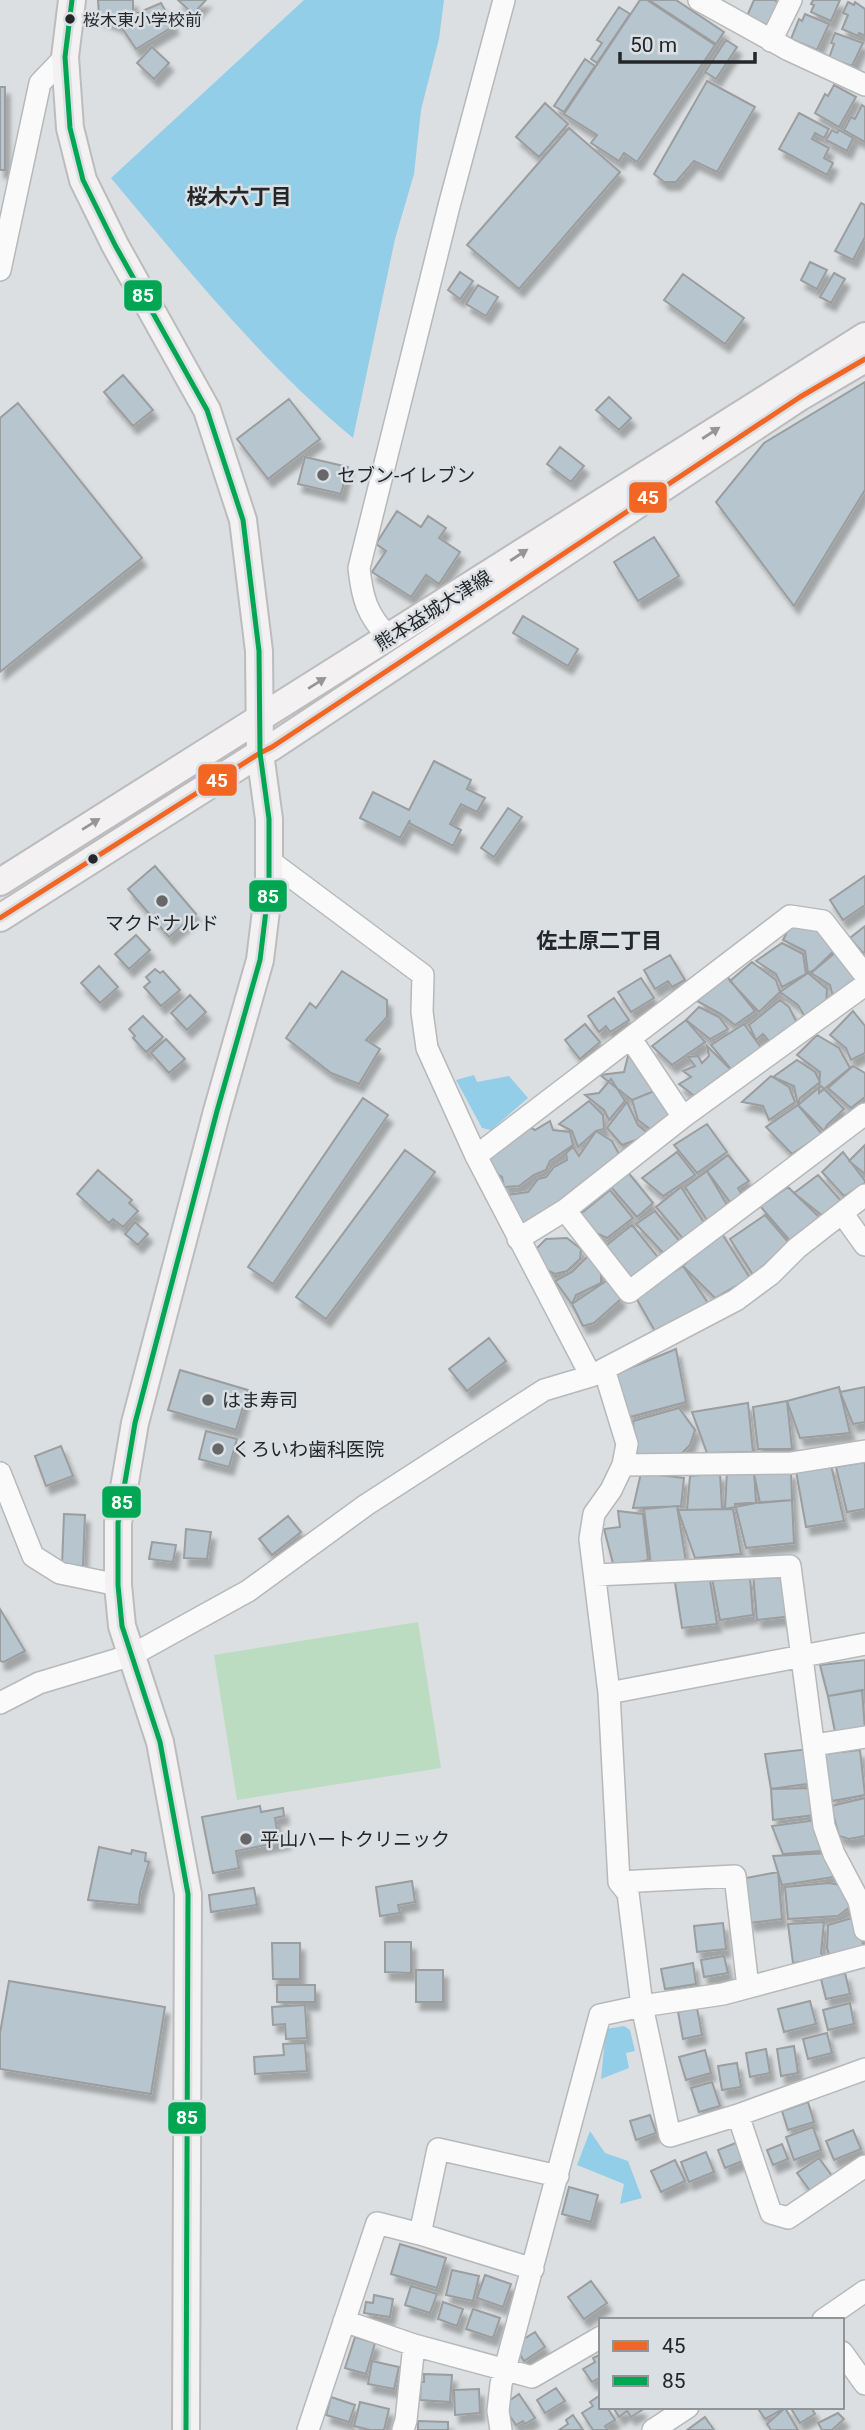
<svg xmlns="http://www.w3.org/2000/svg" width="865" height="2430" font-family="Roboto,'Noto Sans JP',sans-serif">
	<defs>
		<filter id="shadow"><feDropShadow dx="4.5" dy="8" stdDeviation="2" flood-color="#0004"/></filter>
	</defs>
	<rect width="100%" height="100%" fill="#dcdfe1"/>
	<path fill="#bbdcc0" d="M 418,1622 L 441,1768 L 237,1800 L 214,1655 Z"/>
	<path fill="#92cee7" d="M 304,0 L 444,0 L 439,39 L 421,110 L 414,174 L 395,239 L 353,438 C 262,362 187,269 111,178 Z
		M 474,1075 L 477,1082 L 509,1076 L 528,1098 L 491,1130 L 482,1128 L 456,1080 Z
		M 624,2026 L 630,2030 L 635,2051 L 626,2053 L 629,2068 L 601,2079 L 606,2029 Z
		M 590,2131 L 605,2153 L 628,2161 L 642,2198 L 620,2204 L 624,2184 L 577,2165 Z"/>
	<path fill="#b7c5cf" stroke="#9b9d9e" stroke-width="2" filter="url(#shadow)" d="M 98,0 L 133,0 L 133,15 L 161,3 L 174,26 L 136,49 L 120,25 L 99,17 Z
		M 178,0 L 206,0 L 193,14 Z
		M 640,0 L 647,0 L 715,45 L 637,162 L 624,153 L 619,161 L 591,143 L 597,135 L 564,114 Z
		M 649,0 L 676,0 L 724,32 L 716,44 Z
		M 754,0 L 774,0 L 783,5 L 772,27 L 747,16 Z
		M 813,0 L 840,0 L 831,21 L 811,12 L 814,5 L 811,4 Z
		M 848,2 L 854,5 L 855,2 L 865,9 L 865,36 L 859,33 L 858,36 L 842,29 L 848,15 L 843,13 Z
		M 619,7 L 630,14 L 597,63 L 591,59 L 602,43 L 597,40 Z
		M 805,14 L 829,24 L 817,50 L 791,39 L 799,19 L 802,21 Z
		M 835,33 L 863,43 L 852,66 L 829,58 L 834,44 L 831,43 Z
		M 726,40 L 737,47 L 716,79 L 705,72 Z
		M 152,47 L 169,63 L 154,79 L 137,63 Z
		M 585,59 L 595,66 L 564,112 L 554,106 Z
		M 707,81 L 755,107 L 717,172 L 694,161 L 676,182 L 664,182 L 654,174 Z
		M 834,85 L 856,97 L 839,127 L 815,113 L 825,94 L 828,96 Z
		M 0,87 L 5,87 L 5,170 L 0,170 Z
		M 545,103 L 568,124 L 539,157 L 516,137 Z
		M 862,105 L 865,107 L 865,142 L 844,130 L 851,117 L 855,119 Z
		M 799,113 L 829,129 L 824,138 L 815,133 L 812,139 L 829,148 L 824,158 L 833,163 L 827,175 L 779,149 Z
		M 569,128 L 620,172 L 519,289 L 467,245 Z
		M 832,130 L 837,133 L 839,130 L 853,138 L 847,151 L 826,140 Z
		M 861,203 L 865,205 L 865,237 L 853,260 L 835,251 Z
		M 810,262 L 827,270 L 817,289 L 801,280 Z
		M 460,272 L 473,281 L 460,299 L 448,290 Z
		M 834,273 L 845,279 L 831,303 L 820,297 Z
		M 683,274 L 744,318 L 725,344 L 664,300 Z
		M 478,285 L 498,297 L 486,316 L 466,304 Z
		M 123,375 L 153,410 L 133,426 L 104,392 Z
		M 865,382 L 865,490 L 794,606 L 716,502 L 764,443 Z
		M 609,397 L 631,418 L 619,430 L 596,410 Z
		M 289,399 L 320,439 L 268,479 L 237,439 Z
		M 18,403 L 142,558 L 0,672 L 0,418 Z
		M 560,447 L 584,466 L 571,482 L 547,464 Z
		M 305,457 L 348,467 L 341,494 L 298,484 Z
		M 397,511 L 421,527 L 428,516 L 446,528 L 439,538 L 460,552 L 439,584 L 426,575 L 411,597 L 372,572 L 386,551 L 376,544 Z
		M 654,537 L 679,576 L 638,601 L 614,562 Z
		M 523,616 L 578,649 L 568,666 L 513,633 Z
		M 434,761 L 471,780 L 467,789 L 485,798 L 477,812 L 461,804 L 450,824 L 461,830 L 453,846 L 409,823 L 410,820 L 400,838 L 360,818 L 373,792 L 409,810 Z
		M 508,808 L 522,817 L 494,857 L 481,848 Z
		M 155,866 L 196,914 L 169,937 L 128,889 Z
		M 865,876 L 865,905 L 843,920 L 830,900 Z
		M 792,922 L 822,928 L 841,944 L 814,970 L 808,973 L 805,951 L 783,940 Z
		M 865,926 L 865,952 L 863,953 L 850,938 Z
		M 136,935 L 150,950 L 129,969 L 115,954 Z
		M 782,943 L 803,954 L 806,974 L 782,987 L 776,974 L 756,961 Z
		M 836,952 L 851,965 L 855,983 L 834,1001 L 830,985 L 811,973 Z
		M 670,955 L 685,980 L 672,987 L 668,981 L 655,989 L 644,970 Z
		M 752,962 L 776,980 L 780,992 L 759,1012 L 730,981 Z
		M 99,966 L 118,987 L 100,1003 L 81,983 Z
		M 155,969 L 160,973 L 163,971 L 180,990 L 161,1006 L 144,987 L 150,982 L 146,977 Z
		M 342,971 L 387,1000 L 387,1017 L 366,1040 L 380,1049 L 359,1084 L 331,1073 L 286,1038 L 310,1003 L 316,1008 Z
		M 808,973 L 827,989 L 826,1005 L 806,1019 L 798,1005 L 780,992 Z
		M 725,974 L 755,1011 L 735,1025 L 721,1014 L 697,1001 Z
		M 641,978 L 654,998 L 631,1012 L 618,992 Z
		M 190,995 L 206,1012 L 187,1030 L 171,1013 Z
		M 614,998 L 629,1020 L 610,1032 L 606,1026 L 599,1032 L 588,1016 Z
		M 780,1000 L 789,1007 L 798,1025 L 779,1039 L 769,1041 L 763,1034 L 756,1040 L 749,1025 Z
		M 699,1007 L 719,1017 L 728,1029 L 710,1039 L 686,1020 Z
		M 853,1011 L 865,1026 L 865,1053 L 851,1060 L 846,1048 L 830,1035 Z
		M 143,1016 L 163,1037 L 146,1052 L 133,1038 L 135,1036 L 129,1029 Z
		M 686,1020 L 705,1042 L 672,1065 L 652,1046 Z
		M 585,1024 L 600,1042 L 580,1059 L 565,1040 Z
		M 744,1024 L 762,1049 L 734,1073 L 711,1045 Z
		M 817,1035 L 839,1048 L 850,1068 L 819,1093 L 820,1072 L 797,1055 Z
		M 166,1039 L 185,1059 L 169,1073 L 151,1053 Z
		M 707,1046 L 734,1073 L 697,1098 L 679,1084 L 691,1077 L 683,1071 L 695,1066 L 688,1057 L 698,1056 L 702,1063 L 709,1056 Z
		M 630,1048 L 657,1090 L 632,1100 L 600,1075 L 624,1072 Z
		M 797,1060 L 815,1072 L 820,1082 L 800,1098 L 798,1105 L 794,1086 L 773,1077 Z
		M 853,1066 L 865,1073 L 865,1097 L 851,1108 L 828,1088 Z
		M 771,1076 L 789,1087 L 795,1102 L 769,1120 L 763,1106 L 742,1102 Z
		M 611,1079 L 625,1101 L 609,1120 L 604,1110 L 585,1095 L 599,1093 Z
		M 821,1086 L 844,1109 L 827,1125 L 824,1131 L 798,1105 Z
		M 657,1090 L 674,1116 L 654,1132 L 638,1120 L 632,1100 Z
		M 363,1098 L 388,1115 L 273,1284 L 248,1267 Z
		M 589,1101 L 603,1115 L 604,1129 L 596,1131 L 578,1147 L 572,1131 L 559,1124 Z
		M 627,1102 L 638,1125 L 650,1135 L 622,1145 L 607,1128 Z
		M 798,1105 L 822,1134 L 792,1154 L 766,1127 Z
		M 550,1121 L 553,1130 L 570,1132 L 573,1145 L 550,1161 L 546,1170 L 534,1175 L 519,1186 L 504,1187 L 502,1177 L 487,1168 L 487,1156 L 527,1126 L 535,1130 Z
		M 707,1124 L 727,1152 L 697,1173 L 674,1145 Z
		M 596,1131 L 612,1141 L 621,1158 L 524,1231 L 507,1195 L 528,1192 L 538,1179 L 546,1177 L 554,1167 L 567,1160 L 566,1153 L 573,1147 L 579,1156 Z
		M 865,1145 L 865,1174 L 849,1161 Z
		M 405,1150 L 435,1172 L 326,1319 L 296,1297 Z
		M 677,1152 L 695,1175 L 663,1196 L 642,1178 Z
		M 843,1152 L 865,1181 L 865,1183 L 844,1196 L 822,1172 Z
		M 728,1155 L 749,1181 L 738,1188 L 744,1198 L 733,1206 L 707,1171 Z
		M 98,1170 L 132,1200 L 129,1203 L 138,1211 L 123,1227 L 113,1219 L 109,1223 L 77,1194 Z
		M 627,1171 L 653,1203 L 637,1217 L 610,1186 Z
		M 707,1171 L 730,1210 L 709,1223 L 685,1187 Z
		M 818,1175 L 842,1202 L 824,1217 L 794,1193 Z
		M 681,1187 L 705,1224 L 685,1241 L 656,1207 Z
		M 788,1187 L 819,1217 L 792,1243 L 760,1206 Z
		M 610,1190 L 633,1218 L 607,1238 L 596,1233 L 578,1216 Z
		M 655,1211 L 682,1244 L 667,1257 L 636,1224 Z
		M 765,1215 L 789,1243 L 753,1275 L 730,1239 Z
		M 135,1222 L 148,1234 L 138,1245 L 125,1234 Z
		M 632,1225 L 661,1261 L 633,1282 L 603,1248 Z
		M 719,1229 L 750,1278 L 715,1298 L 683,1266 Z
		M 567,1238 L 581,1249 L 580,1259 L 567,1271 L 555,1274 L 541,1267 L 536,1249 L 546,1239 Z
		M 588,1256 L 601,1266 L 601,1283 L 576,1295 L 572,1304 L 555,1281 L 572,1272 Z
		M 683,1266 L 708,1303 L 656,1333 L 635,1296 Z
		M 609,1279 L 621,1299 L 594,1323 L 583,1326 L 572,1304 Z
		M 489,1338 L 506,1361 L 467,1391 L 449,1369 Z
		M 676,1349 L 686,1402 L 630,1417 L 611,1376 Z
		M 180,1370 L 248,1390 L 236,1430 L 168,1410 Z
		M 839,1387 L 850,1433 L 800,1438 L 787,1401 Z
		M 865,1387 L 865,1422 L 853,1424 L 840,1392 Z
		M 787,1401 L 792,1449 L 758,1449 L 753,1407 Z
		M 748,1403 L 753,1452 L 707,1453 L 692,1412 Z
		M 679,1408 L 695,1430 L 690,1445 L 682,1453 L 666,1457 L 636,1456 L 633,1421 Z
		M 206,1431 L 237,1439 L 229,1467 L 199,1459 Z
		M 61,1446 L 73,1476 L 46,1486 L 35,1456 Z
		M 865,1462 L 865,1509 L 847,1512 L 836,1467 Z
		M 831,1465 L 844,1521 L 806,1527 L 796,1471 Z
		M 754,1470 L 756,1503 L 725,1509 L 727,1471 Z
		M 791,1471 L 792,1500 L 760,1503 L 754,1474 Z
		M 641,1473 L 684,1478 L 681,1506 L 633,1508 Z
		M 720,1473 L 722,1509 L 687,1510 L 690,1476 Z
		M 792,1500 L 794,1543 L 746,1548 L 735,1504 Z
		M 677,1506 L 686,1562 L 651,1565 L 644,1509 Z
		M 733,1509 L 741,1554 L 695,1558 L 678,1510 Z
		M 618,1511 L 643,1514 L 648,1560 L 614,1567 L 604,1529 L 620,1527 Z
		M 64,1514 L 85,1515 L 83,1566 L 62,1565 Z
		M 288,1516 L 301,1532 L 272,1555 L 259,1539 Z
		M 186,1529 L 211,1532 L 207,1559 L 184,1558 Z
		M 152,1542 L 176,1545 L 173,1562 L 149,1559 Z
		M 711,1573 L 750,1577 L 753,1615 L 720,1620 Z
		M 753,1574 L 787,1576 L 793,1616 L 757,1620 Z
		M 674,1576 L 710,1580 L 717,1624 L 682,1628 Z
		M 0,1609 L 25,1651 L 4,1662 L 0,1661 Z
		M 865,1660 L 865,1690 L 828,1696 L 820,1665 Z
		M 862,1690 L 865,1730 L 835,1732 L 828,1696 Z
		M 809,1749 L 814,1783 L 771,1789 L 765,1754 Z
		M 860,1750 L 865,1795 L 832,1801 L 823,1754 Z
		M 814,1788 L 815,1815 L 773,1820 L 771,1789 Z
		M 865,1798 L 865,1836 L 849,1839 L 839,1836 L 831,1806 Z
		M 260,1806 L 261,1812 L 283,1808 L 284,1816 L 275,1818 L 278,1836 L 285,1834 L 286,1841 L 236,1851 L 239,1868 L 213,1873 L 202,1817 Z
		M 817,1820 L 821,1851 L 783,1854 L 772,1826 Z
		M 99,1847 L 131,1854 L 132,1850 L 146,1853 L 145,1861 L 149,1862 L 140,1893 L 139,1905 L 88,1900 Z
		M 829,1853 L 834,1877 L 782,1885 L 773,1856 Z
		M 778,1872 L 782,1919 L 750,1923 L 741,1879 Z
		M 412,1881 L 415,1902 L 398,1905 L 400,1913 L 380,1916 L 376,1887 Z
		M 829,1883 L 841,1885 L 855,1903 L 838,1916 L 788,1919 L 785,1887 Z
		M 254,1888 L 257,1905 L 211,1912 L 209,1895 Z
		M 862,1915 L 863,1952 L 830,1958 L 827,1948 L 828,1925 Z
		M 824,1922 L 821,1953 L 825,1959 L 793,1963 L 788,1924 Z
		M 723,1923 L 726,1949 L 697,1952 L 694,1926 Z
		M 385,1942 L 411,1942 L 411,1973 L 385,1972 Z
		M 272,1943 L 300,1943 L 300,1979 L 273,1979 Z
		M 724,1956 L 728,1973 L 704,1977 L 701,1960 Z
		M 693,1963 L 696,1984 L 665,1989 L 661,1969 Z
		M 416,1970 L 443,1970 L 443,2002 L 416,2002 Z
		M 845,1973 L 850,1994 L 826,1999 L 821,1979 Z
		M 9,1981 L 165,2007 L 151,2094 L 0,2069 L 0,2033 Z
		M 277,1985 L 315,1985 L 315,2002 L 277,2002 Z
		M 810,2001 L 816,2024 L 784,2032 L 778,2009 Z
		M 850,2003 L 854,2024 L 828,2030 L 823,2010 Z
		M 305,2005 L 307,2038 L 286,2039 L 285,2024 L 273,2025 L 272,2007 Z
		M 697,2008 L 702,2035 L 683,2039 L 678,2012 Z
		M 827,2033 L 832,2053 L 808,2059 L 803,2039 Z
		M 305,2043 L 307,2071 L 255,2074 L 254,2057 L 284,2055 L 283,2044 Z
		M 794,2046 L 798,2073 L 781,2076 L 777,2049 Z
		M 766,2049 L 770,2073 L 750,2077 L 746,2053 Z
		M 705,2050 L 711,2073 L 686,2080 L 679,2057 Z
		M 737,2063 L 741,2087 L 722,2090 L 718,2066 Z
		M 712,2082 L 720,2106 L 699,2112 L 691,2088 Z
		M 808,2102 L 814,2122 L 788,2130 L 782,2111 Z
		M 650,2115 L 656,2133 L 636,2140 L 630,2121 Z
		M 813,2127 L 821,2150 L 794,2160 L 786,2137 Z
		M 853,2130 L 861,2149 L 834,2160 L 826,2141 Z
		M 743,2140 L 750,2158 L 725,2168 L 718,2150 Z
		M 782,2144 L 788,2159 L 773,2165 L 767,2150 Z
		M 706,2152 L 714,2172 L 689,2182 L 681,2162 Z
		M 819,2158 L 832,2176 L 811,2192 L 797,2173 Z
		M 675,2160 L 685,2181 L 661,2192 L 651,2171 Z
		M 569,2187 L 598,2195 L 591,2222 L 562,2214 Z
		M 400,2244 L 446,2258 L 437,2288 L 391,2274 Z
		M 452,2270 L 479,2276 L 473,2301 L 446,2295 Z
		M 485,2275 L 511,2284 L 503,2307 L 477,2298 Z
		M 591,2281 L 607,2303 L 584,2319 L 568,2297 Z
		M 411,2286 L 437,2294 L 430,2313 L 405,2305 Z
		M 374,2295 L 393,2299 L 390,2317 L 364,2313 L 366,2302 L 373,2303 Z
		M 443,2302 L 463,2309 L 457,2326 L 438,2319 Z
		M 473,2309 L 500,2318 L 493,2338 L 466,2329 Z
		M 535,2332 L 545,2347 L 524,2361 L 514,2345 Z
		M 355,2337 L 375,2343 L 366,2374 L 345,2368 Z
		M 601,2354 L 601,2377 L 592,2382 L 583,2369 L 595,2362 L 593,2358 Z
		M 372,2361 L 399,2367 L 394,2389 L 368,2384 Z
		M 424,2374 L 452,2375 L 450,2402 L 420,2400 L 421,2382 L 424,2382 Z
		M 556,2388 L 565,2401 L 545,2413 L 537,2400 Z
		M 479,2389 L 480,2413 L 455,2415 L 454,2390 Z
		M 519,2394 L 535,2418 L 525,2424 L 523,2421 L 516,2425 L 505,2409 L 506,2403 Z
		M 599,2396 L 601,2407 L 607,2407 L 615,2420 L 605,2426 L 608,2430 L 593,2430 L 582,2413 L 593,2406 L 590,2402 Z
		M 331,2397 L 355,2405 L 349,2422 L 326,2415 Z
		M 360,2402 L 389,2409 L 384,2430 L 370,2430 L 354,2426 Z
		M 613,2407 L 640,2407 L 642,2410 L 631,2417 L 627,2411 L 619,2417 Z
		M 757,2407 L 784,2407 L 785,2408 L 765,2419 Z
		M 790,2407 L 811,2407 L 815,2414 L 800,2423 Z
		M 785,2408 L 798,2430 L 771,2430 L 767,2424 Z
		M 838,2413 L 844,2419 L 832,2430 L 822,2430 L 818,2423 Z
		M 573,2415 L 583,2430 L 559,2430 L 568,2424 L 566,2420 Z
		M 705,2417 L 714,2430 L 687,2430 Z
		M 418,2421 L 448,2422 L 448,2430 L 418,2430 Z"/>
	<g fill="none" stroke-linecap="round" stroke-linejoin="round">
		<defs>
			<path id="minor" d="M 699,0 L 789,50 L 865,85
				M 771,41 L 791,0
				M 0,270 L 40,83 L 65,57
				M 389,637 C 367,616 362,597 359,568 L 449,206 L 504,0
				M 270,861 L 423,975 L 422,1012 L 427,1048 L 476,1156 L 591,1376
				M 631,1039 L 683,1117
				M 476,1156 L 790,916 L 823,921 L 865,975
				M 565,1210 L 629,1292 L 865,1114
				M 842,1213 L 865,1245
				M 518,1239 L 565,1210 L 683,1117 L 865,985
				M 623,1465 L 791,1463 L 865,1451
				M 0,1473 L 33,1556 L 60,1573 L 118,1585
				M 595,1575 L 790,1566 L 824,1826 L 834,1854 L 859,1901 L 865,1930
				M 609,1693 L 865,1644
				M 0,1703 L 39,1683 L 132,1655 L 248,1591 L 366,1505 L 544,1390 L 591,1376 L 736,1300 L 771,1274 L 797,1248 L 865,1195
				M 814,1745 L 865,1737
				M 619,1882 L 735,1876 L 748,1987
				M 865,1956 L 723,1994 L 642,2006 L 670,2136 L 738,2115 L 771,2213 L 788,2218 L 865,2166
				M 738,2115 L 865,2069
				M 420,2234 L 533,2269
				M 823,2320 L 865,2291
				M 344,2321 L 414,2345 L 532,2377 L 601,2337
				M 842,2352 L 865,2384
				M 308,2430 L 377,2223 L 420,2234 L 438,2149 L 558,2176
				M 403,2430 L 406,2420 L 414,2345
				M 501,2430 L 498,2411 L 501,2384 L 600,2015 L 642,2006 L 628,1893 L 619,1882 L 609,1693 L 590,1539 L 594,1514 L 611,1490 L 623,1465 L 627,1444 L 604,1369
				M 653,2430 L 688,2407"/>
			<path id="major" d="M 72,0 L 65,57 L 70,128 L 83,180 L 115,245 L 207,410 L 243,520 L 259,651 L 260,753 L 269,819 L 269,886 L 260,960 L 217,1111 L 135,1423 L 118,1523 L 118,1585 L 122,1626 L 160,1742 L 188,1894 L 186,2430
				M 0,882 L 865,336
				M 0,918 L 260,753 L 272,747 L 800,397 L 865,359"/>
		</defs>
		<use href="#minor" stroke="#b6b8b9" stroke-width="24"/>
		<use href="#major" stroke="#babcbd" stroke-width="30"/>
		<use href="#minor" stroke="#fafafa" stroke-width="21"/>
		<use href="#major" stroke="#f4f1f2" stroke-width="26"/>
		<defs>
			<path id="bus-1" d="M 0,918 L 260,753 L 272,747 L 800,397 L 865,359"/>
			<path id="bus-2" d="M 72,0 L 65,57 L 70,128 L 83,180 L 115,245 L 207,410 L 243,520 L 259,651 L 260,753 L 269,819 L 269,886 L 260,960 L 217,1111 L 135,1423 L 118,1523 L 118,1585 L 122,1626 L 160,1742 L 188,1894 L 186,2430"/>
		</defs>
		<use href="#bus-1" stroke="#dadfe3" stroke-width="10"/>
		<use href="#bus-2" stroke="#dadfe3" stroke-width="10"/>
		<use href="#bus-1" stroke="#f26522" stroke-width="5"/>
		<use href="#bus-2" stroke="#00a651" stroke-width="5"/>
	</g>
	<defs><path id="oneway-solid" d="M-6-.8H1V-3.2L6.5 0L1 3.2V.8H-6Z" transform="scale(1.75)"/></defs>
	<g fill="#979697">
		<use href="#oneway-solid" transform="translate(711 433) rotate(-33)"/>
		<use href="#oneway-solid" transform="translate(519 555) rotate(-33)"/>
		<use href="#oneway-solid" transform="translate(317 683) rotate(-32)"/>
		<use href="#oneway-solid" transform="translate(91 824) rotate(-32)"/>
	</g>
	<g fill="#252628" stroke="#dadfe3" stroke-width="2.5">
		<circle cx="70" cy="19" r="6"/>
		<circle cx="93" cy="859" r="6"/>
	</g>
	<g fill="#656769" stroke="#dadfe3" stroke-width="2.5">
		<circle cx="323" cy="475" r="7"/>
		<circle cx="162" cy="901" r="7"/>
		<circle cx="208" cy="1400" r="7"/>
		<circle cx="218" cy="1449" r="7"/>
		<circle cx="246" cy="1839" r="7"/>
	</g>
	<g text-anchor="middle" stroke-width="5" stroke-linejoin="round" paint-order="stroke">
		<g font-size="17" fill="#252628" stroke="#dadfe3" text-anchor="start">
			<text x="83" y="26">桜木東小学校前</text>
		</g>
		<g font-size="19" fill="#252628" stroke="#dadfe3" text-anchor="start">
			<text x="337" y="482">セブン-イレブン</text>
			<text x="162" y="930" text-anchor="middle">マクドナルド</text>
			<text x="222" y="1407">はま寿司</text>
			<text x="232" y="1456">くろいわ歯科医院</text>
			<text x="260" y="1846">平山ハートクリニック</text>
		</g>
		<g font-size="19" fill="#252628" stroke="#dadfe3">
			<text transform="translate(433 610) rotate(-32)" y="7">熊本益城大津線</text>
		</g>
		<g font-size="21" font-weight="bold" fill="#252628" stroke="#dadfe3">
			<text x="239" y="204">桜木六丁目</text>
			<text x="599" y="948">佐土原二丁目</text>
		</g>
	</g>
	<g stroke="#dadfe3" stroke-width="2.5">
		<rect x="123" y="279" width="40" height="33" rx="7" fill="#00a651"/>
		<rect x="628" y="481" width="40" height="33" rx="7" fill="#f26522"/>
		<rect x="197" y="763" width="41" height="34" rx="7" fill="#f26522"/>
		<rect x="248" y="879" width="40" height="34" rx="7" fill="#00a651"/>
		<rect x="101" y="1485" width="41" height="34" rx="7" fill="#00a651"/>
		<rect x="167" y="2101" width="40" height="34" rx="7" fill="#00a651"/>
	</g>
	<g font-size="19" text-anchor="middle" font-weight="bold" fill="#fff">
		<text x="143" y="302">85</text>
		<text x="648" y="504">45</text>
		<text x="217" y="787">45</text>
		<text x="268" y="903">85</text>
		<text x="122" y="1509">85</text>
		<text x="187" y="2124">85</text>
	</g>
	<rect x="599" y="2318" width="245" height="91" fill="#dadfe3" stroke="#929598" stroke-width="2"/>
	<rect x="613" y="2341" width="35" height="10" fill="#f26522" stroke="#929598" stroke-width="2"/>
	<text x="662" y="2353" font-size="21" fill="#252628">45</text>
	<rect x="613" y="2376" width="35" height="10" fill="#00a651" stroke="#929598" stroke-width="2"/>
	<text x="662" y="2388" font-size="21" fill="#252628">85</text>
	<path d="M620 52v10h135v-10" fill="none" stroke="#252628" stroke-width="3.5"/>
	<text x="630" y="52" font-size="21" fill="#252628" stroke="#dadfe3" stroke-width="5" paint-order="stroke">50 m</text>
</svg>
